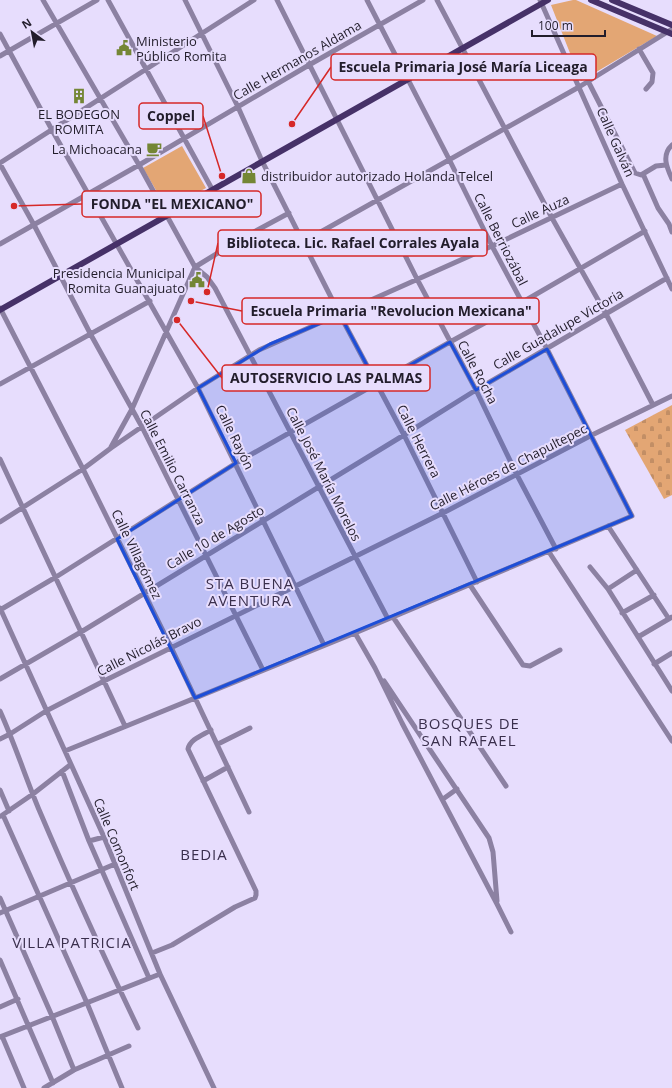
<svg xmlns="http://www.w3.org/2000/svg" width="672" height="1088" font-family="'Open Sans',sans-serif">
	<defs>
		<pattern id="cemetery-stones" width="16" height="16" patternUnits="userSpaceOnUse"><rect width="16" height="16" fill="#e3a674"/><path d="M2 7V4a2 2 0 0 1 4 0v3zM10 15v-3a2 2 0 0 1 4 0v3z" fill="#c28e65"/></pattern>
	</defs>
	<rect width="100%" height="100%" fill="#e7ddfd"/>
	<path fill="url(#cemetery-stones)" d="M 672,405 L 672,495 L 664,499 L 625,430 Z"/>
	<path fill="#e3a674" d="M 573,0 L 576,0 L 657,36 L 581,81 L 551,5 Z
		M 182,146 L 206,188 L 167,209 L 143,168 Z"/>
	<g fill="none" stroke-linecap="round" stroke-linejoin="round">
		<path stroke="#8c81a2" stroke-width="5" d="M 43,0 L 139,165 L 195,267 L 207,277 L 215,288 L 388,619
			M 108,0 L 212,189
			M 185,0 L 238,107 L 262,161 L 340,315 L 404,435 L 477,582
			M 277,0 L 417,279 L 476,390 L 517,475 L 556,549
			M 437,0 L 552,218 L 606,314 L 653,405
			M 540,0 L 622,184 L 672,289
			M 0,34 L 52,130 L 198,388 L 324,645
			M 639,49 L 653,73 L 652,82 L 646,89
			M 0,56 L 97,0
			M 588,81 L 635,173 L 641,175 L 656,166 L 666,165
			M 672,145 C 661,155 667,168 672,179
			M 0,163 L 254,0
			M 0,164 L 34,225 L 91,335 L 142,427 L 263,670
			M 643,174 L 658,208 L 669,224 L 672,232
			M 0,244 L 139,165 L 309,65 L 423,0
			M 285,252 L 579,87 L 672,29
			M 195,267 L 239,240 L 289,213
			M 0,308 L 83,469 L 171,647 L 249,812
			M 0,384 L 150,301
			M 111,447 L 132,409 L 195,267
			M 0,459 L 125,726
			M 0,522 L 83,469 L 111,448 L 198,388 L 259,350 L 492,246 L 622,184
			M 608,526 L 669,619
			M 549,552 L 672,741
			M 590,567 L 608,589 L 672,691
			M 470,585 L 523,665 L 530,666 L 560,650
			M 608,589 L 637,570
			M 0,608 L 104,837 L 160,974 L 214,1088
			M 0,610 L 56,577 L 236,463 L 450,342 L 521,303 L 645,231
			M 622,613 L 654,595
			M 393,617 L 506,786
			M 355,633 L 375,668 L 402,723 L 497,904 L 511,932
			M 638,637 L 672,617
			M 654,664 L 672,653
			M 0,679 L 81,632 L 404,435 L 476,390 L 667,278
			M 384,681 L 489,838 L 493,852 L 497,901
			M 0,711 C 15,744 26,779 40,812 C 71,885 104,957 138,1028
			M 0,739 L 10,734 L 46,711 L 104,681 L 443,513 L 592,435 L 672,396
			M 218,744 L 250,728
			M 65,751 L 355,633 L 632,516 L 547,349 L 492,246 L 449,159 L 367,0
			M 62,771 L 89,841 L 149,978
			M 203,781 L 228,767
			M 0,790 L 9,811
			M 443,799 L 457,789
			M 3,815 L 87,1003 L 122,1088
			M 1,816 L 33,794 L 70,765
			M 89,841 L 104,837
			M 0,898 L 52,1016 L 74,1070
			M 0,913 L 115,864
			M 152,953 L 172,945 L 235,907 L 255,898 L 256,895 L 256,891 L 188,749 C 190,739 203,735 211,730
			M 0,960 L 53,1083
			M 0,1007 L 18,999
			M 2,1036 L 24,1088
			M 0,1037 L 160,974
			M 44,1088 L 74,1070 L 129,1046"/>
		<path stroke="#463168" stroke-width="6" d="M 591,0 L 672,34
			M 612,0 L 672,25
			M 0,310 L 548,0"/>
	</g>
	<path fill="#1d4ed8" fill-opacity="0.2" stroke="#1d4ed8" stroke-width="3" stroke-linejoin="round" d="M 340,315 L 377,384 L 450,342 L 476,390 L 547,349 L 632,516 L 195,698 L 117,539 L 236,463 L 198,388 L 270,344 Z"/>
	<defs>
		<symbol id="civic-bare" viewBox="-9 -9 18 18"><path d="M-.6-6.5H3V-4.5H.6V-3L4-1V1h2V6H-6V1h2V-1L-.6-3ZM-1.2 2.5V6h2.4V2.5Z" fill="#748635" stroke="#e7ddfd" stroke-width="2.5" paint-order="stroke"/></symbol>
		<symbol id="building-bare" viewBox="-9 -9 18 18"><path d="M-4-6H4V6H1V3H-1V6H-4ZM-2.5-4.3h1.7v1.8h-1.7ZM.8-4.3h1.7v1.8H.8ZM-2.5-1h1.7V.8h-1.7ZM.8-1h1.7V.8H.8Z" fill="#748635" stroke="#e7ddfd" stroke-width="2.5" paint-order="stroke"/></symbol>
		<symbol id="cafe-bare" viewBox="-9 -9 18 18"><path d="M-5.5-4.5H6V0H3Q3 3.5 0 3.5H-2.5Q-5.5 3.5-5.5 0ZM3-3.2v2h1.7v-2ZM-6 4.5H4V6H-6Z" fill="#748635" stroke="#e7ddfd" stroke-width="2.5" paint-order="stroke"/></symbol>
		<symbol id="shop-bare" viewBox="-9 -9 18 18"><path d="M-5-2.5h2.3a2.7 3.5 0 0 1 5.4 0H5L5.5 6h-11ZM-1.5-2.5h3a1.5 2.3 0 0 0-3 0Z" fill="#748635" stroke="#e7ddfd" stroke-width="2.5" paint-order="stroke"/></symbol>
	</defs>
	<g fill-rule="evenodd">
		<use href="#civic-bare" x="113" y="37" width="22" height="22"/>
		<use href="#building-bare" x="68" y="85" width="22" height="22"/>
		<use href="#cafe-bare" x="143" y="138" width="22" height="22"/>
		<use href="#shop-bare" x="238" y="165" width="22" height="22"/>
		<use href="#civic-bare" x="186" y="269" width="22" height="22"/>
	</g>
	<g text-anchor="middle" stroke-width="4" stroke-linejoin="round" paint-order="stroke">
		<g font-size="13" fill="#221d2b" stroke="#e7ddfd" text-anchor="start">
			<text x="136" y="46">Ministerio<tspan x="136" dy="15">Público Romita</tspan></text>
			<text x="79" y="119" text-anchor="middle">EL BODEGON<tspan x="79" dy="15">ROMITA</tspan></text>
			<text x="142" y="154" text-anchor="end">La Michoacana</text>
			<text x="261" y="181">distribuidor autorizado Holanda Telcel</text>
			<text x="185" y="278" text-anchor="end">Presidencia Municipal<tspan x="185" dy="15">Romita Guanajuato</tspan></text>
		</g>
		<g font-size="13" fill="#221d2b" stroke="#e7ddfd">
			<text transform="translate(297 60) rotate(-30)" y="5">Calle Hermanos Aldama</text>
			<text transform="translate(616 142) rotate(66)" y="5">Calle Galván</text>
			<text transform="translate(540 211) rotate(-25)" y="5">Calle Auza</text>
			<text transform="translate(501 239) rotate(63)" y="5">Calle Berriozábal</text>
			<text transform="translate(558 329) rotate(-30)" y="5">Calle Guadalupe Victoria</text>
			<text transform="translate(478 372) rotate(62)" y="5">Calle Rocha</text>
			<text transform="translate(235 437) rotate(64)" y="5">Calle Rayón</text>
			<text transform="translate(419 441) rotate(63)" y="5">Calle Herrera</text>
			<text transform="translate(173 467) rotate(63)" y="5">Calle Emilio Carranza</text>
			<text transform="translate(508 467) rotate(-27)" y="5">Calle Héroes de Chapultepec</text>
			<text transform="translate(324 474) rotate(63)" y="5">Calle José María Morelos</text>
			<text transform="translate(215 537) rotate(-31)" y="5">Calle 10 de Agosto</text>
			<text transform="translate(137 554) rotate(64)" y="5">Calle Villagómez</text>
			<text transform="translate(149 646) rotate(-27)" y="5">Calle Nicolás Bravo</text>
			<text transform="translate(117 844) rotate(67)" y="5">Calle Comonfort</text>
		</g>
		<g font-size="15" letter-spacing="1" fill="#3a2f4d" stroke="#e7ddfd">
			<text x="250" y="589">STA BUENA<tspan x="250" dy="17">AVENTURA</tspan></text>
			<text x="469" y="729">BOSQUES DE<tspan x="469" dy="17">SAN RAFAEL</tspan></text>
			<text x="204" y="860">BEDIA</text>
			<text x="72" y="948">VILLA PATRICIA</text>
		</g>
	</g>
	<path fill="none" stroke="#d62828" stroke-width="1.5" d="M292 124L331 67M222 176L203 116M14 206L82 204M207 292L218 243M191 301L242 311M177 320L222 378"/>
	<g fill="#d62828" stroke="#e7ddfd" stroke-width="1.5">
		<circle cx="292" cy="124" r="4"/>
		<circle cx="222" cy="176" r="4"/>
		<circle cx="14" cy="206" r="4"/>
		<circle cx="207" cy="292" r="4"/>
		<circle cx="191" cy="301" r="4"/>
		<circle cx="177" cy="320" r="4"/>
	</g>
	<g fill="#e7ddfd" stroke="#d62828" stroke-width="1.5">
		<rect x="331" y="54" width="265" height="26" rx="4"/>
		<rect x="139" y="103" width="64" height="26" rx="4"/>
		<rect x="82" y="191" width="179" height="26" rx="4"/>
		<rect x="218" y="230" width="269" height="26" rx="4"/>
		<rect x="242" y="298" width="297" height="26" rx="4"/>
		<rect x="222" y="365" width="208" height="26" rx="4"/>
	</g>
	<g font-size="14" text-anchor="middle" font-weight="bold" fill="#221d2b">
		<text x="463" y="72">Escuela Primaria José María Liceaga</text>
		<text x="171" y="121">Coppel</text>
		<text x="172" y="209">FONDA "EL MEXICANO"</text>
		<text x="353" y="248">Biblioteca. Lic. Rafael Corrales Ayala</text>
		<text x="391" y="316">Escuela Primaria "Revolucion Mexicana"</text>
		<text x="326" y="383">AUTOSERVICIO LAS PALMAS</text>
	</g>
	<g transform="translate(32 32) rotate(328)" stroke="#e7ddfd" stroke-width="3" paint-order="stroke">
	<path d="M0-3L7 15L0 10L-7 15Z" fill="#221d2b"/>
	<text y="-6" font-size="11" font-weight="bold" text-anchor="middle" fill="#221d2b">N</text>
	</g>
	<path d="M532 30v6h73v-6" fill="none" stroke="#221d2b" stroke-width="2"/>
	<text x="538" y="30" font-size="12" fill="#221d2b" stroke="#e7ddfd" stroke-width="3" paint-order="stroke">100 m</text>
</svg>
